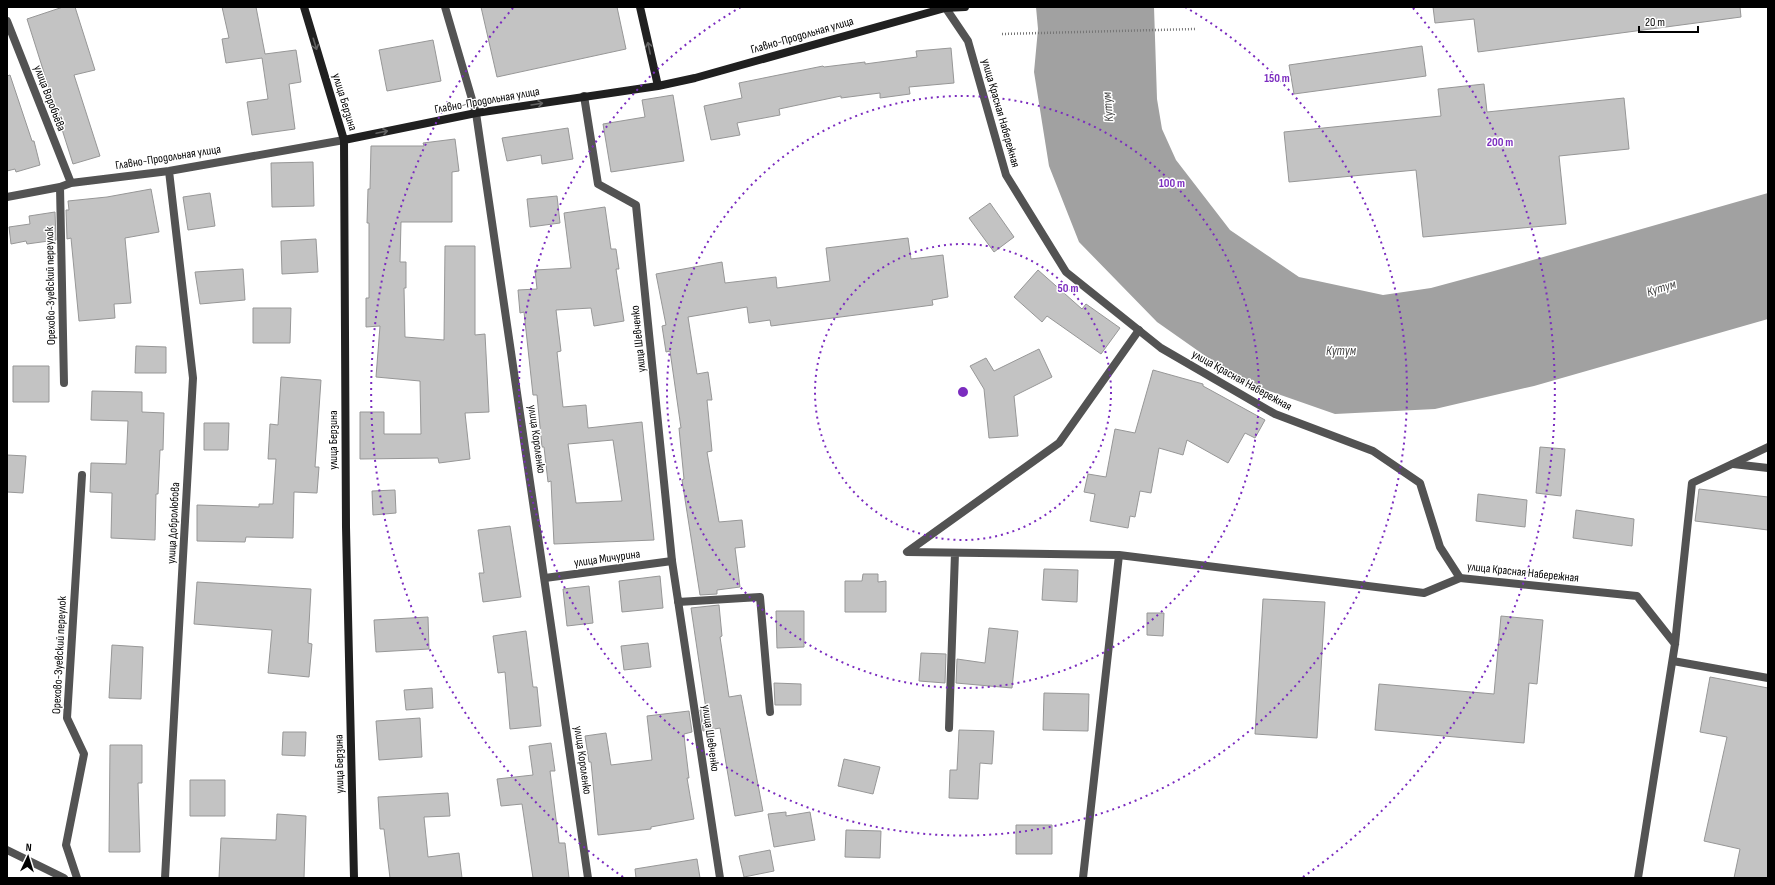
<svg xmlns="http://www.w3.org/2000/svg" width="1775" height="885" font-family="'Sofia Sans Condensed',sans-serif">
	<rect width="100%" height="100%" fill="#fff"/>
	<path fill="#a1a1a1" d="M 1036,7 L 1154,7 L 1157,99 L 1162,129 L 1176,160 L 1230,230 L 1299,277 L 1383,295 L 1431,288 L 1494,271 L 1768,193 L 1768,319 L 1534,386 L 1435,409 L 1335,414 L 1241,381 L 1157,322 L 1079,242 L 1049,166 L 1034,72 L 1038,29 Z"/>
	<path fill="#c3c3c3" stroke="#979797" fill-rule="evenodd" d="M 63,7 L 75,7 L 95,70 L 74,75 L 100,156 L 73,164 L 27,19 Z
		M 222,7 L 256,7 L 265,54 L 296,50 L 301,82 L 289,84 L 295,129 L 252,135 L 247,102 L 268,99 L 262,58 L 226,63 L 222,39 L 229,38 Z
		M 481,7 L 617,7 L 626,49 L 497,77 Z
		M 1433,7 L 1740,7 L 1741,17 L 1478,52 L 1474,19 L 1435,23 Z
		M 433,40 L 441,81 L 387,91 L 379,50 Z
		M 1422,46 L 1426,76 L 1294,94 L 1289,65 Z
		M 951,48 L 954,83 L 909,87 L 910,94 L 880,98 L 880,93 L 841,98 L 841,96 L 779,109 L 780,115 L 737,123 L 740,135 L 711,140 L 704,106 L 742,98 L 739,83 L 823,66 L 824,67 L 865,62 L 865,64 L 917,57 L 916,51 Z
		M 10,75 L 32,141 L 34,141 L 40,165 L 16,172 L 15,169 L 7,171 L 7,76 Z
		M 1484,84 L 1487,112 L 1624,98 L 1629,149 L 1559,156 L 1566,224 L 1423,237 L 1416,170 L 1289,182 L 1284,132 L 1441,116 L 1438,89 Z
		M 673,95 L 684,161 L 611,172 L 603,124 L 645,117 L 642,100 Z
		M 568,128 L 573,159 L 542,164 L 541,155 L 507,161 L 502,138 Z
		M 455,139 L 459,171 L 452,172 L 452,222 L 401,222 L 400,262 L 406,262 L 406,288 L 404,288 L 405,337 L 444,340 L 445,246 L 475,246 L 475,335 L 485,334 L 489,412 L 465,413 L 470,459 L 439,463 L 438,458 L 360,459 L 360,412 L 384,412 L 384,434 L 421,434 L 420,381 L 376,377 L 380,326 L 366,327 L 366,298 L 369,298 L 369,223 L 367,223 L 368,189 L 370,189 L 371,146 L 424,146 L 423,143 Z
		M 313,162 L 314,206 L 272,207 L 271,163 Z
		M 151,189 L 159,232 L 125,238 L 131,303 L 114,304 L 115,318 L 79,321 L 71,238 L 67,239 L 66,210 L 69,210 L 68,201 L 107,197 Z
		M 210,193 L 215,226 L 188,230 L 183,197 Z
		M 557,196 L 560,223 L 530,227 L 527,199 Z
		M 990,203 L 1014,237 L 994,252 L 969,218 Z
		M 605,207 L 611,249 L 616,249 L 619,269 L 616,269 L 624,321 L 594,326 L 591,308 L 556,310 L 561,351 L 557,352 L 563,407 L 586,405 L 588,428 L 642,422 L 654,540 L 554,544 L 551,481 L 548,482 L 544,447 L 542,447 L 537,395 L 533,395 L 524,312 L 520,313 L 518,290 L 537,289 L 535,270 L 571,268 L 564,213 ZM 613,440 L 622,501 L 576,503 L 568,444 Z
		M 55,212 L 56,240 L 27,244 L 26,241 L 11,244 L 9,227 L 30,224 L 29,216 Z
		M 908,238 L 911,259 L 943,255 L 948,297 L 932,300 L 933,305 L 771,326 L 770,320 L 749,323 L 747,307 L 688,317 L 697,374 L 708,372 L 712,400 L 707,400 L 712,451 L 707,452 L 719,522 L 742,520 L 745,547 L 735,548 L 740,587 L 717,590 L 717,594 L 700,595 L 682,480 L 684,479 L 679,428 L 681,428 L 670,351 L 666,352 L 662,326 L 666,325 L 656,274 L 722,262 L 725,283 L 776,277 L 777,288 L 830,281 L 826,248 Z
		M 316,239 L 318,272 L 282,274 L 281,241 Z
		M 243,269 L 245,300 L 200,304 L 195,272 Z
		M 1038,270 L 1082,309 L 1086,304 L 1120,328 L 1101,354 L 1047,316 L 1042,322 L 1014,297 Z
		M 253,308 L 291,308 L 290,343 L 253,343 Z
		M 136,346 L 166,347 L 166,373 L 135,373 Z
		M 1039,349 L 1052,377 L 1014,396 L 1018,436 L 989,438 L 984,389 L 970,366 L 986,358 L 994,371 Z
		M 13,366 L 49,366 L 49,402 L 13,402 Z
		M 1153,370 L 1203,384 L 1203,386 L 1265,420 L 1255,438 L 1245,433 L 1228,463 L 1187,440 L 1183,455 L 1159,448 L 1151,493 L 1140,491 L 1135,517 L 1130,516 L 1128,528 L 1090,521 L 1095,494 L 1084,492 L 1088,474 L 1106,477 L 1115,429 L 1135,433 Z
		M 281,377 L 321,380 L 315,467 L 319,467 L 317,493 L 294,492 L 293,538 L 246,537 L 245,542 L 197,541 L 197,505 L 259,507 L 259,504 L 273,504 L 276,459 L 268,459 L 270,424 L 278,425 Z
		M 92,391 L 142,392 L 142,412 L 164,413 L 163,450 L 160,450 L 158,494 L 156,494 L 155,540 L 111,538 L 112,493 L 90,492 L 91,463 L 126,464 L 128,421 L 91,420 Z
		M 204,423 L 229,423 L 228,450 L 204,450 Z
		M 1540,447 L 1565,449 L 1561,496 L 1536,493 Z
		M 7,455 L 26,456 L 23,493 L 7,492 Z
		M 1699,489 L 1768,497 L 1768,530 L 1695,521 Z
		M 395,490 L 396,513 L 373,515 L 372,491 Z
		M 1478,494 L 1527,500 L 1525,527 L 1476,521 Z
		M 1576,510 L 1634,519 L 1632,546 L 1573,538 Z
		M 510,526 L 521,597 L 483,602 L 479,573 L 484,573 L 478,530 Z
		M 1044,569 L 1078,570 L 1077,602 L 1042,600 Z
		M 863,574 L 878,574 L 878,582 L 886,581 L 886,612 L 845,612 L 845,581 L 862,581 Z
		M 660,576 L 663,608 L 622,612 L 619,581 Z
		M 197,582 L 311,589 L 308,643 L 312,644 L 309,677 L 268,673 L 272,630 L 194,624 Z
		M 589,586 L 593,623 L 567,626 L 563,589 Z
		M 1263,599 L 1325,602 L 1317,738 L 1255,734 Z
		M 719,605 L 722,636 L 720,637 L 729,697 L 741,695 L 763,811 L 735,816 L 720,728 L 703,731 L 700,710 L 706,709 L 691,608 Z
		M 776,611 L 804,611 L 804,647 L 777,648 Z
		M 1147,613 L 1164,613 L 1163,636 L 1147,635 Z
		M 1501,616 L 1543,620 L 1537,684 L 1529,683 L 1524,743 L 1375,730 L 1379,684 L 1494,694 Z
		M 428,617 L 429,649 L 376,652 L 374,620 Z
		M 989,628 L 1018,631 L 1012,688 L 956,683 L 957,659 L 985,663 Z
		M 526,631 L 533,687 L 537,687 L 541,726 L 510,729 L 505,672 L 498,673 L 493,636 Z
		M 648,643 L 651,667 L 624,670 L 621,646 Z
		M 112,645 L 143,647 L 141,699 L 109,698 Z
		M 921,653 L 946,654 L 945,683 L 919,681 Z
		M 1710,677 L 1768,688 L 1768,878 L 1734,878 L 1740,849 L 1704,841 L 1727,737 L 1700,732 Z
		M 774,683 L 801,684 L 801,705 L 775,705 Z
		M 432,688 L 433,708 L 406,710 L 404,690 Z
		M 1044,693 L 1089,694 L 1088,731 L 1043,730 Z
		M 689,711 L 692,732 L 684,734 L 685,745 L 689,778 L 687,778 L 694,819 L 651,827 L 651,829 L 598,835 L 591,762 L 589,762 L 585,736 L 606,733 L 611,765 L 652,760 L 647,716 Z
		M 420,718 L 422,757 L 379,760 L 376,721 Z
		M 959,730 L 994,731 L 992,764 L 980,763 L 978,799 L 949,798 L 950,770 L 957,770 Z
		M 283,732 L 306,732 L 305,756 L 282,755 Z
		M 551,743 L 555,771 L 550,771 L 559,843 L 565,843 L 569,878 L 533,878 L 522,804 L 501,806 L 497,779 L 533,775 L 529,746 Z
		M 110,745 L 142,745 L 142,783 L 138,783 L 140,852 L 109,852 Z
		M 844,759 L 880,767 L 873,794 L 838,786 Z
		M 190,780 L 225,780 L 225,816 L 190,816 Z
		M 448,793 L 450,816 L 424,817 L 428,857 L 459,853 L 462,878 L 390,878 L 384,829 L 380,829 L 378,797 Z
		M 786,812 L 786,816 L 810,812 L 815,840 L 774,847 L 768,814 Z
		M 277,814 L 306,816 L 304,878 L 219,878 L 221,838 L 276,840 Z
		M 1016,825 L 1052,825 L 1052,854 L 1016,854 Z
		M 846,830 L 881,831 L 880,858 L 845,857 Z
		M 770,850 L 774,871 L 744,877 L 739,856 Z
		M 697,859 L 700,878 L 636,878 L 635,869 Z"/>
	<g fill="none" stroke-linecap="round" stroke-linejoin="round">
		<path stroke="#757575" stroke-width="2.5" stroke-dasharray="1 2" stroke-linecap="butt" d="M 1002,34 L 1195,29"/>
		<path stroke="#535353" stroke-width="8" d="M 1139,330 L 1059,443 L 907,552 L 1119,555 L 1424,593 L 1460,578
			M 1733,464 L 1768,468
			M 545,578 L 672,561
			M 1673,661 L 1768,678
			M 949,728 L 955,553
			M 1083,878 L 1119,555"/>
		<path stroke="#535353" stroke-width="8" d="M 445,7 L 476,113 L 588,878
			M 945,7 L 968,41 L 1006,175 L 1066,272 L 1161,348 L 1275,414 L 1373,451 L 1420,483 L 1440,547 L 1460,578 L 1637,596 L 1675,644
			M 7,21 L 71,183
			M 584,96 L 598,184 L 636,205 L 672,561 L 720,878
			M 60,187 L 64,383
			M 7,197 L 60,187 L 71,183 L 169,171 L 344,140
			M 678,602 L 760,597 L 770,712
			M 7,850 L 64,878
			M 77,878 L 66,845 L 84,754 L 67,718 L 82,475
			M 165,878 L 193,378 L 169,171
			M 1638,878 L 1675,644 L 1692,483 L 1768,447"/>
		<path stroke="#202020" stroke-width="8" d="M 304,7 L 344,140 L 346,527 L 354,878
			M 640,7 L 658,86
			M 344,140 L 476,113 L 658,86 L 695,78 L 945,8 L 965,7"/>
	</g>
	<defs><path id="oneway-shaft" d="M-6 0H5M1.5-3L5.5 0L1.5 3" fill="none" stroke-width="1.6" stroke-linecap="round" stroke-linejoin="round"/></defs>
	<g stroke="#636363">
		<use href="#oneway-shaft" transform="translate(315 44) rotate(73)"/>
		<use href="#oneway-shaft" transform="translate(649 48) rotate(-102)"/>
		<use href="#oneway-shaft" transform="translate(537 104) rotate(-9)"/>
		<use href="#oneway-shaft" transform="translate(382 132) rotate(-12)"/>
	</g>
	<g fill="none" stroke="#7b2cbf" stroke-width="2" stroke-dasharray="2 4">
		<circle cx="963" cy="392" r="148"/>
		<circle cx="963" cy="392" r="296"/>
		<path d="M1185 7A444 444 0 1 1 741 7"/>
		<path d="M623 877A592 592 0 0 1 513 8M1413 8A592 592 0 0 1 1303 877"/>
	</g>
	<g text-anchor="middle" stroke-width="3" stroke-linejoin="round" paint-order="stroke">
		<g font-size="12" fill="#000" stroke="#fff">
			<text transform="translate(802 35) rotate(-16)" y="4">Главно-Продольная улица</text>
			<text transform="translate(50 98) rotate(69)" y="4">улица Воробьёва</text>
			<text transform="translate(487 100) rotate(-10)" y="4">Главно-Продольная улица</text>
			<text transform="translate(345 102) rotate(73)" y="4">улица Берзина</text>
			<text transform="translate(1001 113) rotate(74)" y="4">улица Красная Набережная</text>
			<text transform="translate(168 157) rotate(-9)" y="4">Главно-Продольная улица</text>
			<text transform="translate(50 286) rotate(-91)" y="4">Орехово-Зуевский переулок</text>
			<text transform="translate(638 339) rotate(-96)" y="4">улица Шевченко</text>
			<text transform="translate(1242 380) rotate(29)" y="4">улица Красная Набережная</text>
			<text transform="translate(537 439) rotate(82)" y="4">улица Короленко</text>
			<text transform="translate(333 440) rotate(-90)" y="4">улица Берзина</text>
			<text transform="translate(173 523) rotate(-87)" y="4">улица Добролюбова</text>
			<text transform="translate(607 558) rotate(-8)" y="4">улица Мичурина</text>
			<text transform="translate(1523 572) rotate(6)" y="4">улица Красная Набережная</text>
			<text transform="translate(59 655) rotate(-87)" y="4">Орехово-Зуевский переулок</text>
			<text transform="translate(711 738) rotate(82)" y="4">улица Шевченко</text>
			<text transform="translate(583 760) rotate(82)" y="4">улица Короленко</text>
			<text transform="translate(339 764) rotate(-91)" y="4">улица Берзина</text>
		</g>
		<g font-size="13" font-style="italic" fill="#424242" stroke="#fff">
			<text transform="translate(1107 107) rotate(-95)" y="5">Кутум</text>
			<text transform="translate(1661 287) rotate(-17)" y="5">Кутум</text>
			<text x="1341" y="355">Кутум</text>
		</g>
	</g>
	<circle cx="963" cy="392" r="6" fill="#7b2cbf" stroke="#fff" stroke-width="2"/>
	<g font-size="12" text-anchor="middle" font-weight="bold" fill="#7b2cbf" stroke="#fff" stroke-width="3" stroke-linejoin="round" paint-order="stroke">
		<text x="1277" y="82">150 m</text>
		<text x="1500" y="146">200 m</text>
		<text x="1172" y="187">100 m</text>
		<text x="1068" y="292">50 m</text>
	</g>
	<rect width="1775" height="885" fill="none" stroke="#000000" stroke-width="16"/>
	<g transform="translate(28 857) rotate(4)" stroke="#ffffff" stroke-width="3" paint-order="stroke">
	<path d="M0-3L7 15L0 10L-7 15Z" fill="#000000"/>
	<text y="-6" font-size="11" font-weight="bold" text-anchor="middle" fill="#000000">N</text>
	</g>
	<path d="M1639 26v6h59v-6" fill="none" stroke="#000000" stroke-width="2"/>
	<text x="1645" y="26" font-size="12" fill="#000000" stroke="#ffffff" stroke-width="3" paint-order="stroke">20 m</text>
</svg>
